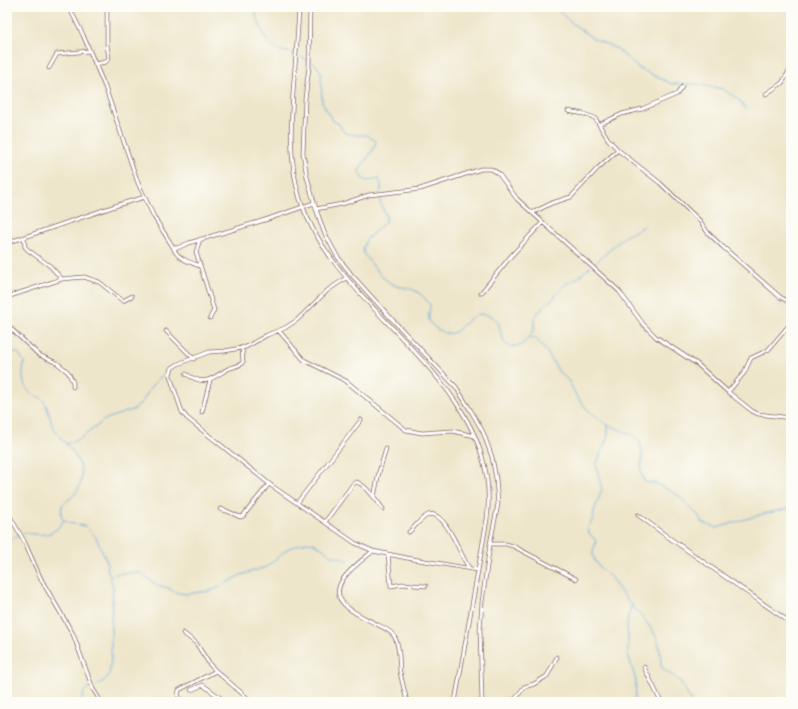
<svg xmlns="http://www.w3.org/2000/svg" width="798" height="709" font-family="'Libre Caslon Text',serif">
	<rect width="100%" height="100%" fill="#fdfcf7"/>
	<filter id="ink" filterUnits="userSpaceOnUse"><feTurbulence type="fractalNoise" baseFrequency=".025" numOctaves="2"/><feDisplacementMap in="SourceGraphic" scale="8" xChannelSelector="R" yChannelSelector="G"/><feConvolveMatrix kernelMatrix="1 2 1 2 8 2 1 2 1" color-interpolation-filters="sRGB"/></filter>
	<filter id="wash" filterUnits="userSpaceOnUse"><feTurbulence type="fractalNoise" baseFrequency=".012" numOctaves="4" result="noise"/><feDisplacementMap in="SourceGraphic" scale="16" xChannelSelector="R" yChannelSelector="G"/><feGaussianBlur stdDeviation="0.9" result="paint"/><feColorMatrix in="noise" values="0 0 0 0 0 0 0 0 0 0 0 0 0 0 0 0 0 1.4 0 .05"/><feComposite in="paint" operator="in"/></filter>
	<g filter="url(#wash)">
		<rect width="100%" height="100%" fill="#eee6ca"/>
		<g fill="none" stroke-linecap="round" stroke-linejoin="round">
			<path stroke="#6cacdf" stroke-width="1" d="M 256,7 C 255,14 257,19 260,25 C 267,45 271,50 293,53
				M 555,7 L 568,20 L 592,38 L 617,49 L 638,68 L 672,84 L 697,84 L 723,89 L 740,101 L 746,109
				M 301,57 L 308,61
				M 312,62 L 316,65 L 321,72 L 322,102 L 332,120 L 339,124 L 343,131 L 345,133 L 355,135 L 367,135 L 376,141 C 375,153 362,161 359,172 L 362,178 L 367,181 L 378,178 L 381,184 L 381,192
				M 381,195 L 380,202 L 386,216 L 385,222 L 366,240 L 363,250 L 364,254 C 372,264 380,277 392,284 C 397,287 401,287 407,288 C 417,290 424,296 430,305 C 430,310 428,314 429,320 C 430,324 433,326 437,329 C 463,347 463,305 490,316 C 501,320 499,329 503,339 C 503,342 506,344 508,346 C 520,347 522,346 529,337 L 536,338 L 541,345 L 547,352 L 559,372 L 568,380 L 577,397 L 587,409 L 606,424 L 633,435 L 640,443 L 642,450 L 641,471 L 644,481 L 649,483 L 655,483 L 679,496 L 688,506 L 697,514 L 703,523 L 717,528 L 759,515 L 791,508
				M 594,264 L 624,237 L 644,226
				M 530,335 L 534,330 L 534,322 L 537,314 L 544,306 L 552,299 L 566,284 L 576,279 L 590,267
				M 7,351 L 18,353 L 24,361 C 23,372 20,387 33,394 C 37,396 42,398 45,403 C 49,411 50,421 54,429 C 60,439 70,446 75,456 C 88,477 81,492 62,505 L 61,516 L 64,520 L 68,523 L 85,526 L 96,537 L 107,562 L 107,567 L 113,587 L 111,623 L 111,660 L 109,675 L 105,680 L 97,685
				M 608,426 L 608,436 L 596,465 L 602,489 L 594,511 L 593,519 L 588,528 L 589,533 L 596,541 C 595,546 592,551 593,556 C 596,568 608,572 614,582 C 624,599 643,615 654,633 C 662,645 659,656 662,668 L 681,682 L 691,702
				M 66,444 L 80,439 L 106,419 L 135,409 L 142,402 L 153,384 L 167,371
				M 23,533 C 42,535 53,538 64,520
				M 7,543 L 13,538 L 19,536
				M 110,576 L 115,574 L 138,572 L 157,585 L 168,588 L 175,592 L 185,594 L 210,591 L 218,588 L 241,575 L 266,567 L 289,548 L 307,542 L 314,543 L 333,556 L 343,558 L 347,561
				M 632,605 L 628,616 L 627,627 L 628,638 L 628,654 L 636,681 L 635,702
				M 82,702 C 83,696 83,690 89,687"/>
		</g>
	</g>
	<g filter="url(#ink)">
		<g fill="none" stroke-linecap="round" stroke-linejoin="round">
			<defs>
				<path id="street" d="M 69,7 L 83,35 L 105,87 L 138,183 L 154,217 L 173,247 L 177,248 L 189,243 L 268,219 L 314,203
					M 299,7 C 298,31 296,55 294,79 C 291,120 288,160 300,199 C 338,317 505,381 487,519 L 455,702
					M 310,7 L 309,67 L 305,99 L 303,153 L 307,177 L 316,209 L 324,232 L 337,256 L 351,274 L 389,316 L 456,387 L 471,411 L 483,432 L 492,457 L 496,479 L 498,504 L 490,544 L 482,602 L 480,630 L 482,702
					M 95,64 L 106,62 L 109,58 L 107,45 L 107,7
					M 49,68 L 57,54 L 89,51
					M 766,94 L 782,83 L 791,68
					M 568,111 L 584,114 L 595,118 L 608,139 L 618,150
					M 600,124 L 622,114 L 642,109 L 677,94 L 682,87
					M 316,209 L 342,204 L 369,195 L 420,189 L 481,169 L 491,169 L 498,173 L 517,199 L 619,291 L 643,324 L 656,337 L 697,364 L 728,392 L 752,411 L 758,414 L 791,418
					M 532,213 L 552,203 L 571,197 L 598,168 L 618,150 L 660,183 L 700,221 L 708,233 L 723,247 L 780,297 L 791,303
					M 24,237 L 25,247 L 28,250 L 50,266 L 62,279
					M 200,239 L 196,252 L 214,310 L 210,318
					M 7,243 L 121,204 L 145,197
					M 173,247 C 177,259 189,262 200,266
					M 346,278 L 328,290 L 297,320 L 285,328 L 267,335 L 246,347 L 225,351 L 209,352 L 178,364 L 172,368 L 170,374 L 170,376 L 182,412 L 187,418 L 272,486 L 355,543 L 373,551 L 407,558 L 478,570
					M 481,293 L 511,256 L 542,223
					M 7,297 L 62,279 L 84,277 L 99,282 L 123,301 L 132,296
					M 7,325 L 39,355 L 57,363 L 68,372 L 73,382 L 73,387
					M 166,331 L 194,359
					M 279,331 L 304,360 L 346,381 L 406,430 L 422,433 L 452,431 L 475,436
					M 186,374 C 204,386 210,380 226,370 C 231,367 236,367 241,364 L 243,362 L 242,347
					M 728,392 L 744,373 L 751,358 L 768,350 L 791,323
					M 202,412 L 210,380
					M 374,497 L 379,472 L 386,449
					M 297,503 L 361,420
					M 220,509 L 227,511 L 240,517 L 243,516 L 269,484
					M 7,511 L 24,541 L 42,581 L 73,634 L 93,689 L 101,702
					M 638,515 L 668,537 L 791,623
					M 325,522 L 353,484 L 356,482 C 364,483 378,502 383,509
					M 409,532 C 415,527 421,518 428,515 C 445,508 462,559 469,568
					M 490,544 L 506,544 L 513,546 L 576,579
					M 373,551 C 358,564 322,587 347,607 C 355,614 367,619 376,624 C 382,627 390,630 394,636 C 400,645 399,661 400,672 C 402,682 405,692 407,702
					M 388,554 L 391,586 L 402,584 L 426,586
					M 183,633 L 196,643 L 210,665 L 216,671 L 252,702
					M 644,667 L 661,702
					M 191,690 L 203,685 L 226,702
					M 181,702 L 178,694 L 179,690 L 216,671
					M 513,702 L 524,687 L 534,684 L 547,676 L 557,657"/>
			</defs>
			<use href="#street" stroke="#836563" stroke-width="4.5"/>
			<use href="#street" stroke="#fff" stroke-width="3"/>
		</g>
	</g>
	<rect width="798" height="709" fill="none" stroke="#fdfcf7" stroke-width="24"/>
</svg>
